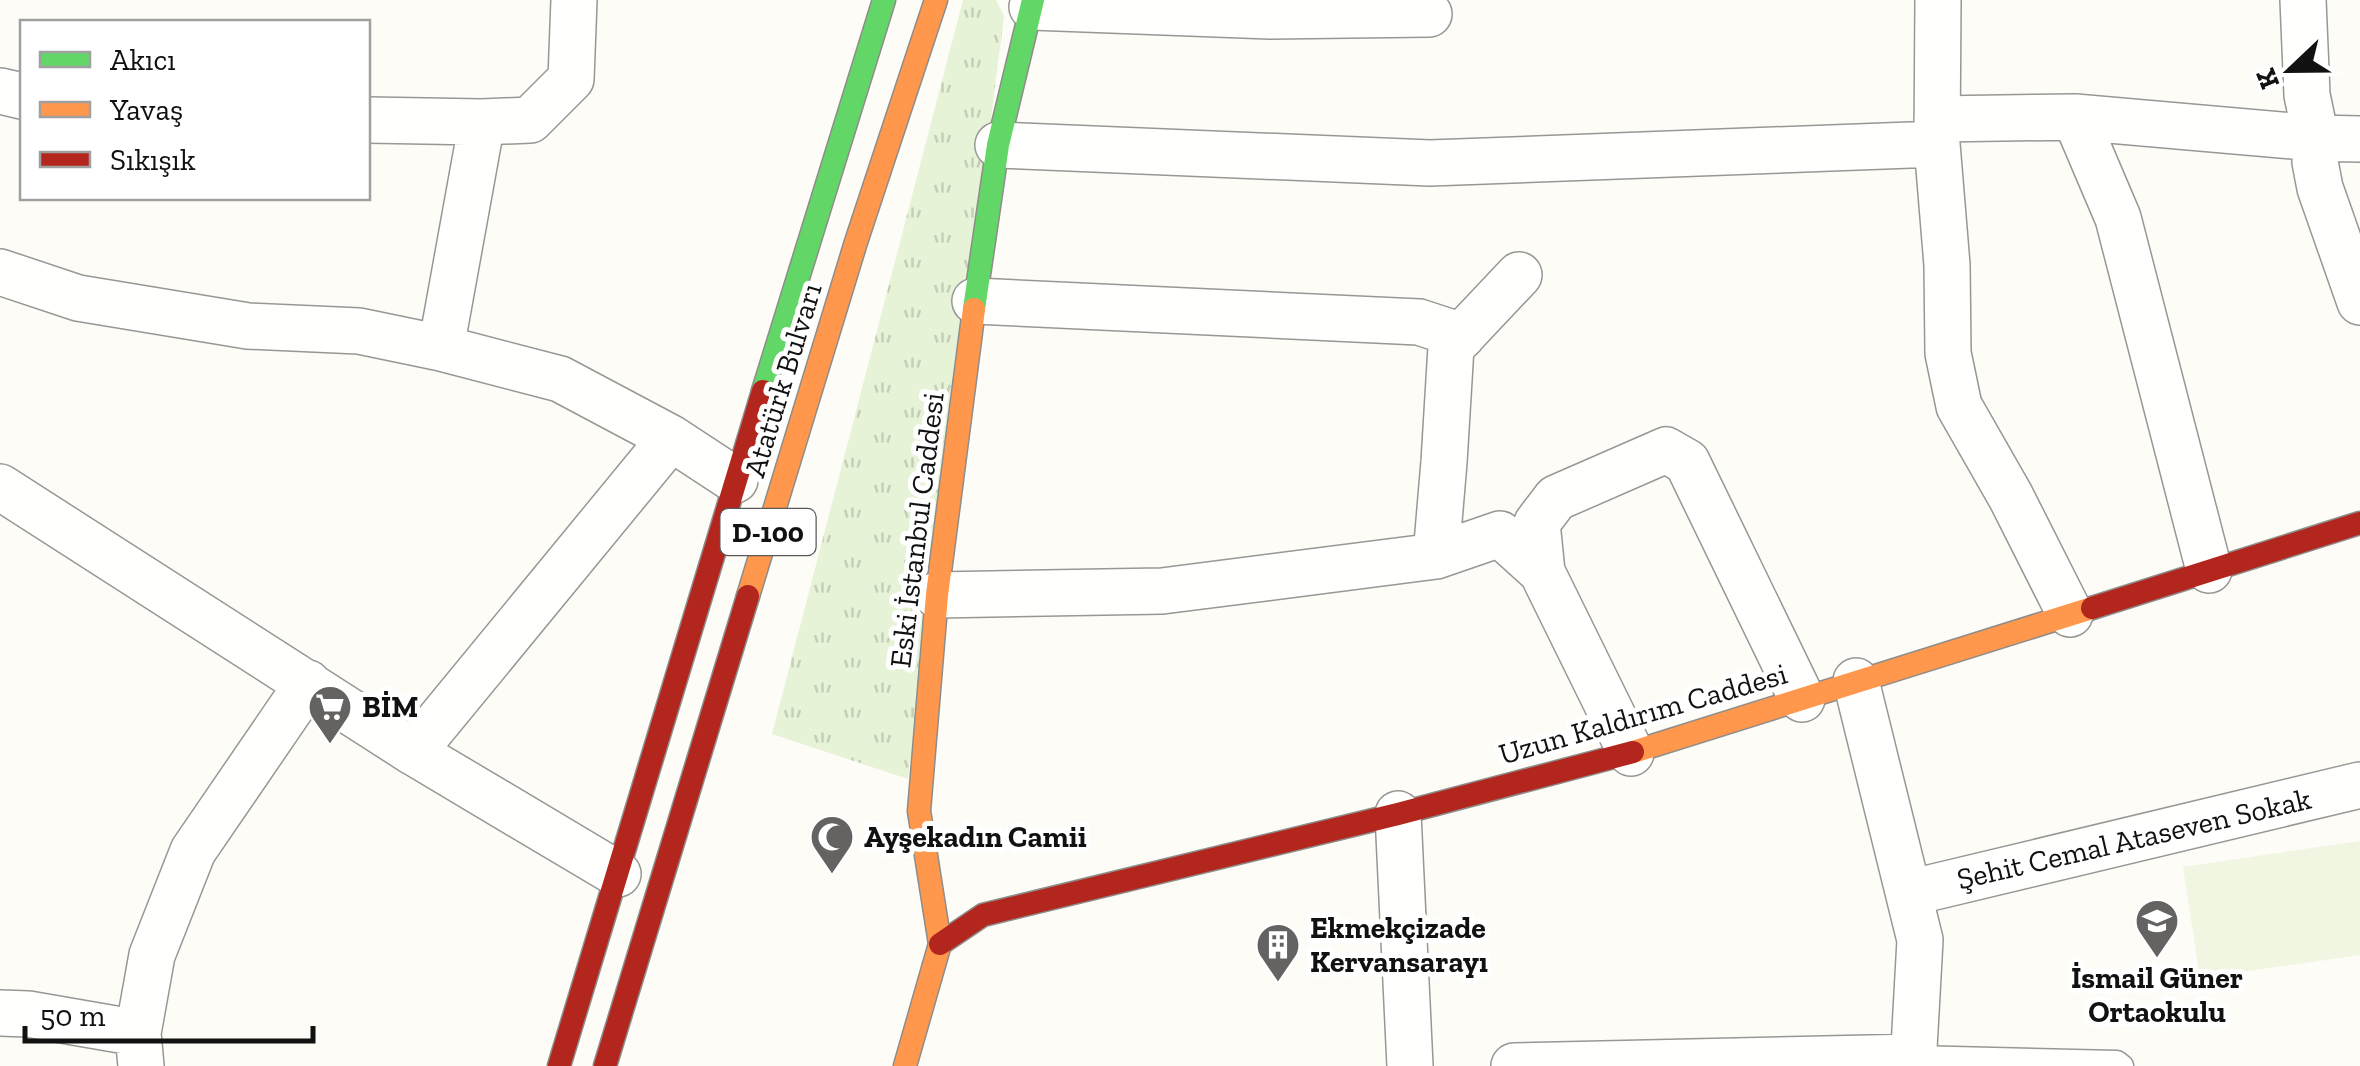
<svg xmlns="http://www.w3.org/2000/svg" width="2360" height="1066" font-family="'Zilla Slab',serif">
	<defs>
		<pattern id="park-tufts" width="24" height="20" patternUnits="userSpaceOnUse" patternTransform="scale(2.5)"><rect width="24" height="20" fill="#e7f3d7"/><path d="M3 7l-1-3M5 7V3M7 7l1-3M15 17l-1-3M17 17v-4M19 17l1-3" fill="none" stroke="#c5cfb8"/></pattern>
	</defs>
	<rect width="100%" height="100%" fill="#fdfcf7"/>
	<path fill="url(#park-tufts)" d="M 963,0 L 996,0 L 1004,16 L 908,779 L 772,734 Z"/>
	<path fill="#f0f6e1" d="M 2360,841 L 2360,955 L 2200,978 L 2183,867 Z"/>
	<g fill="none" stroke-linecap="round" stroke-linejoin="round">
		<defs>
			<path id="lane" d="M 1914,1057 L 2117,1062 L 2122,1066"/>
			<path id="street" d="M 1938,0 L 1937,144 L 1947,265 L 1948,353 L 1959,406 L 2011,497 L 2070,614
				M 2303,0 L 2307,95 L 2316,138 L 2315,162 L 2320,188 L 2360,302
				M 1032,7 L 1270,16 L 1429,14
				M 0,91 L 22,96
				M 2075,117 L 2316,138 L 2360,139
				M 1937,119 L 2075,117 L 2118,218 L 2209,570
				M 368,120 L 482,122 L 441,348
				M 482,122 L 530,120 L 571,79 L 574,0
				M 998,145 L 1430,163 L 1937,144
				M 0,272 L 78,298 L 248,326 L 359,331 L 441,348 L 560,379 L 671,438 L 735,480
				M 975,301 L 1419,322 L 1462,336
				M 0,487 L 413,752 L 618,874
				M 1436,556 L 1444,462 L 1451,347 L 1519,275
				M 1542,572 L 1537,523 L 1556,498 L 1666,450 L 1687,462 L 1802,699
				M 937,595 L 1162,591 L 1436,556 L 1500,534 L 1542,572 L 1631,753
				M 1856,681 L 1920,940 L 1913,1066
				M 413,752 L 671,438
				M 1398,814 L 1410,1066
				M 1909,893 L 2360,785
				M 0,1013 L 28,1014 L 138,1033 L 141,1066
				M 138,1033 L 152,955 L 193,851 L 308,683
				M 1514,1066 L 1914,1057"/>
			<path id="fast" d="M 974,309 L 998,145 L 1033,0
				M 763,391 L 884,0"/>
			<path id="slow" d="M 748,596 L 856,242 L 936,0
				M 1633,752 L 2092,608
				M 905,1066 L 940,944 L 919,811 L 937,595 L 974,309"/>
			<path id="jam" d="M 2092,608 L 2360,523
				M 940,944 L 983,915 L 1398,814 L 1633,752
				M 559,1066 L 763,391
				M 605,1066 L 748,596"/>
		</defs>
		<use href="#lane" stroke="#979795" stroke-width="25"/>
		<use href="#street" stroke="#979795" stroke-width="48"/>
		<use href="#fast" stroke="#8e8d8b" stroke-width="25"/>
		<use href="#slow" stroke="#8e8d8b" stroke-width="25"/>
		<use href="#jam" stroke="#8e8d8b" stroke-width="25"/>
		<use href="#lane" stroke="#fffffe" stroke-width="22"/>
		<use href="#street" stroke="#fffffe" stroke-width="45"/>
		<use href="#fast" stroke="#63d668" stroke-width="22"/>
		<use href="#slow" stroke="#ff974d" stroke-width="22"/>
		<use href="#jam" stroke="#b3261e" stroke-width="22"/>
	</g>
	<defs>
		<symbol id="supermarket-pin" viewBox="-11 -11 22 30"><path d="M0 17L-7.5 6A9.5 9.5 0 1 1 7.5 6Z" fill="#646362" stroke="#fff"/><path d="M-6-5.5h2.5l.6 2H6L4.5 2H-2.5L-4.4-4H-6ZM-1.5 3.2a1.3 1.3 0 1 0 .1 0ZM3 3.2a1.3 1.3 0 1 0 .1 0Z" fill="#fff"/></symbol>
		<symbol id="mosque-pin" viewBox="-11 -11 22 30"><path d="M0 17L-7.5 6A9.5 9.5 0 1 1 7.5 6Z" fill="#646362" stroke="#fff"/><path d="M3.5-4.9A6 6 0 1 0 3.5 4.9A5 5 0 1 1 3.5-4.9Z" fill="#fff"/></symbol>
		<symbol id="school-pin" viewBox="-11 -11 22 30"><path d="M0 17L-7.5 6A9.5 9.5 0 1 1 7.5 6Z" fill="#646362" stroke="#fff"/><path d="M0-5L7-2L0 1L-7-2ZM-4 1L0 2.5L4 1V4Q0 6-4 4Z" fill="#fff"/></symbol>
		<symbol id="building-pin" viewBox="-11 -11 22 30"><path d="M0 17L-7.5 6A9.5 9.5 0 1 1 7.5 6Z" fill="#646362" stroke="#fff"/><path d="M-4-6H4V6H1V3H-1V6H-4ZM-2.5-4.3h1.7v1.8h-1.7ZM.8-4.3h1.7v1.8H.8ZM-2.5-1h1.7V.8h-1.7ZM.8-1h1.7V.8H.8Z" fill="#fff"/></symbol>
	</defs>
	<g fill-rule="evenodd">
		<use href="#supermarket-pin" x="305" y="682" width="50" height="68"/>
		<use href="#mosque-pin" x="807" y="812" width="50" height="68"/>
		<use href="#school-pin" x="2132" y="896" width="50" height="68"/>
		<use href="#building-pin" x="1253" y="920" width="50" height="68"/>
	</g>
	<g text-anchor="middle" stroke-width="10" stroke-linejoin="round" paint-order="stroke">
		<rect fill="#fff" stroke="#585858" stroke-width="2.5" x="720.5" y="509" width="95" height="46" rx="8"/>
		<g font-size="28" font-weight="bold" fill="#111">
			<text x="768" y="542">D-100</text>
		</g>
		<g font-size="30" fill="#111" stroke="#fff">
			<text transform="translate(783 380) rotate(-73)" y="10">Atatürk Bulvarı</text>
			<text transform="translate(917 530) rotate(-83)" y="10">Eski İstanbul Caddesi</text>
			<text transform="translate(1643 714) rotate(-16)" y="10">Uzun Kaldırım Caddesi</text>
			<text transform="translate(2134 839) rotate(-13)" y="10">Şehit Cemal Ataseven Sokak</text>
		</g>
		<g font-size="30" font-weight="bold" fill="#111" stroke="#fff" text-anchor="start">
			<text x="362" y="717">BİM</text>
			<text x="864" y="847">Ayşekadın Camii</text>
			<text x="1310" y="938">Ekmekçizade<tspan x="1310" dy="34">Kervansarayı</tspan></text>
			<text x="2157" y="988" text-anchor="middle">İsmail Güner<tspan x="2157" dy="34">Ortaokulu</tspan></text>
		</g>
	</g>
	<rect x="20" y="20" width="350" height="180" fill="#ffffff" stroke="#a0a0a0" stroke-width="2.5"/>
	<rect x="40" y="52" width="50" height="15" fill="#63d668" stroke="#a0a0a0" stroke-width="2.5"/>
	<text x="110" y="70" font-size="30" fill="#111111">Akıcı</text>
	<rect x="40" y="102" width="50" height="15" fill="#ff974d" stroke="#a0a0a0" stroke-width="2.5"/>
	<text x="110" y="120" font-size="30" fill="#111111">Yavaş</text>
	<rect x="40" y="152" width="50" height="15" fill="#b3261e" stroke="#a0a0a0" stroke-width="2.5"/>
	<text x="110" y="170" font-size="30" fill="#111111">Sıkışık</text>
	<g transform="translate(2290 70) rotate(248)" stroke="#ffffff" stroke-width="8" paint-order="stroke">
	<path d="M0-8L18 38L0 25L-18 38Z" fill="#111111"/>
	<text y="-15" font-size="28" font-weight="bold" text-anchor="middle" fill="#111111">K</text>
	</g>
	<path d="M25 1026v15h288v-15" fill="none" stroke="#111111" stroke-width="5"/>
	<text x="40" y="1026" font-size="30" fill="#111111" stroke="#ffffff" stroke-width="8" paint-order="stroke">50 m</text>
</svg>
